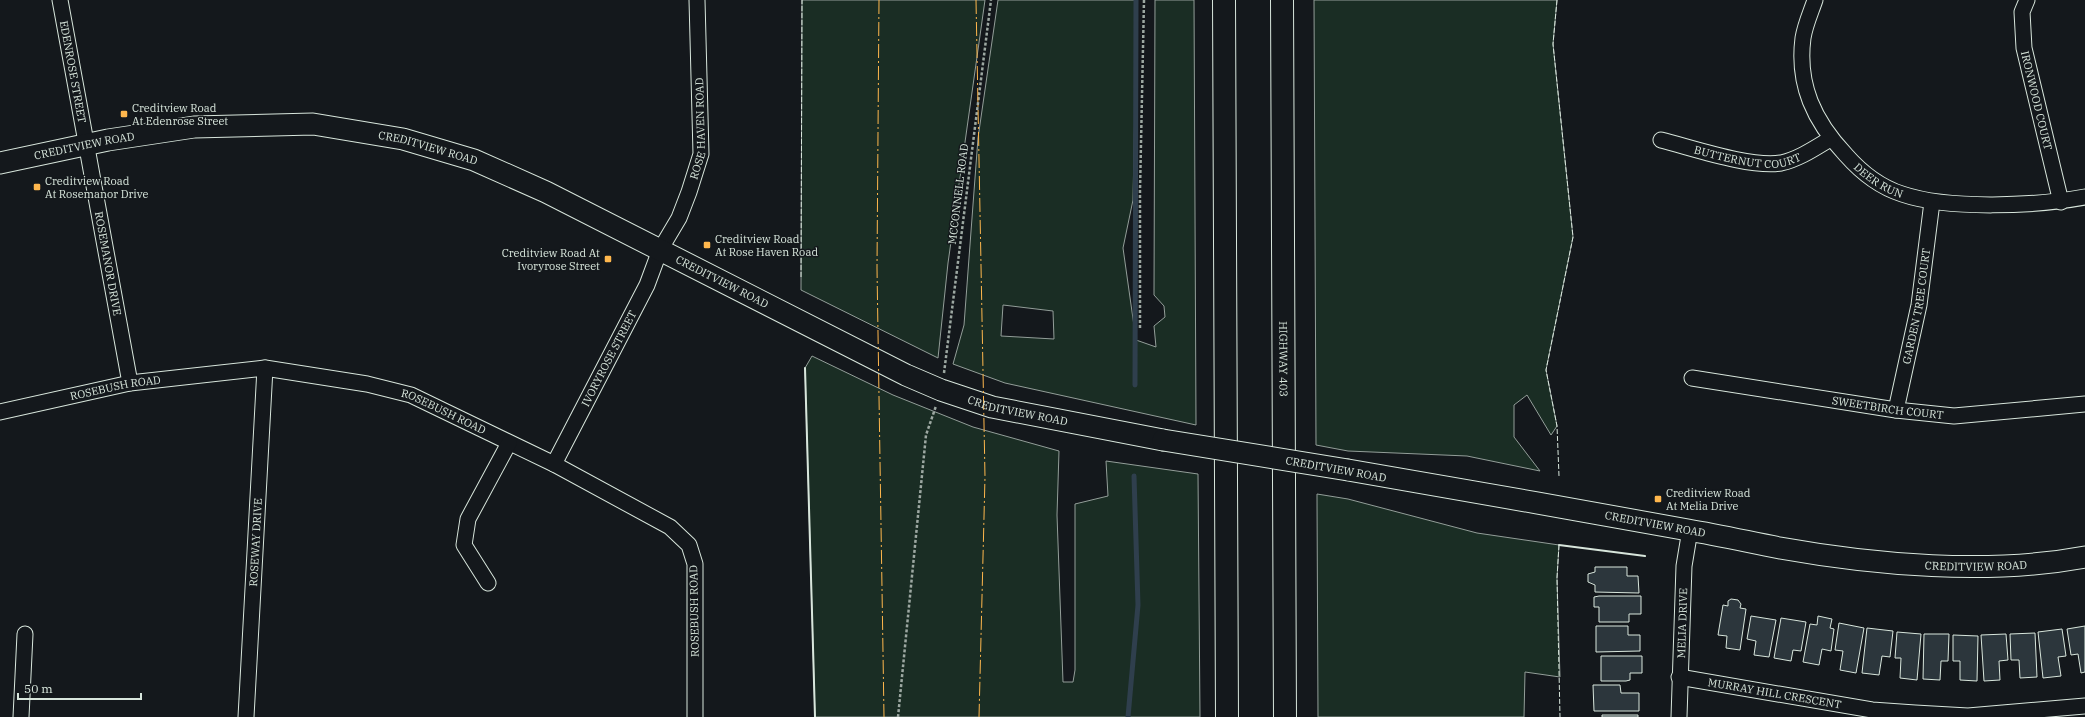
<svg xmlns="http://www.w3.org/2000/svg" width="2085" height="717" font-family="'IBM Plex Serif',serif">
	<rect width="100%" height="100%" fill="#14181c"/>
	<path fill="#1a2d24" stroke="#939e99" fill-rule="evenodd" d="M 802,0 L 985,0 L 948,263 L 938,358 L 801,290 Z
		M 998,0 L 1137,0 L 1133,200 L 1123,248 L 1136,340 L 1156,347 L 1154,326 L 1165,317 L 1164,306 L 1154,295 L 1155,0 L 1194,0 L 1196,425 L 1005,383 L 953,364 L 964,325 L 978,138 ZM 1003,305 L 1053,311 L 1054,339 L 1001,336 Z
		M 1314,0 L 1557,0 L 1553,44 L 1573,237 L 1546,370 L 1557,426 L 1551,435 L 1527,395 L 1514,405 L 1514,437 L 1540,471 L 1467,456 L 1348,451 L 1316,445 Z
		M 812,356 L 893,395 L 973,427 L 1059,451 L 1057,515 L 1063,682 L 1073,682 L 1075,670 L 1075,504 L 1108,496 L 1106,461 L 1198,474 L 1200,717 L 815,717 L 805,368 Z
		M 1317,494 L 1348,499 L 1477,533 L 1559,545 L 1557,578 L 1560,677 L 1525,672 L 1524,717 L 1318,717 Z"/>
	<g fill="none" stroke-linecap="round" stroke-linejoin="round">
		<path stroke="#2f3f4d" stroke-width="5" d="M 1135,385 L 1136,0
			M 1128,717 L 1138,605 L 1134,476"/>
	</g>
	<path fill="#2c363c" stroke="#d8e6dc" d="M 1595,567 L 1627,567 L 1627,576 L 1638,576 L 1639,593 L 1595,592 L 1595,585 L 1588,582 L 1588,574 L 1595,572 Z
		M 1599,596 L 1641,596 L 1641,614 L 1629,614 L 1629,622 L 1599,622 L 1599,607 L 1594,607 L 1594,597 Z
		M 1731,599 L 1738,600 L 1741,604 L 1740,608 L 1746,609 L 1740,650 L 1726,648 L 1727,636 L 1718,635 L 1723,605 L 1728,606 L 1728,601 Z
		M 1751,616 L 1776,620 L 1769,657 L 1754,655 L 1756,641 L 1747,639 Z
		M 1818,616 L 1832,619 L 1830,628 L 1834,629 L 1831,651 L 1822,649 L 1819,665 L 1803,662 L 1810,624 L 1817,625 Z
		M 1781,618 L 1806,622 L 1801,651 L 1793,650 L 1791,661 L 1774,658 Z
		M 1839,623 L 1864,628 L 1856,673 L 1840,670 L 1843,651 L 1835,650 Z
		M 1596,626 L 1628,626 L 1628,635 L 1640,635 L 1640,651 L 1596,652 Z
		M 2085,626 L 2085,672 L 2081,673 L 2078,654 L 2071,655 L 2067,629 Z
		M 1867,628 L 1893,631 L 1890,657 L 1882,656 L 1879,675 L 1862,673 Z
		M 2062,629 L 2066,656 L 2058,657 L 2061,676 L 2043,678 L 2038,632 Z
		M 1897,632 L 1921,634 L 1917,680 L 1900,678 L 1901,658 L 1895,658 Z
		M 2035,633 L 2037,677 L 2020,678 L 2019,660 L 2011,660 L 2010,634 Z
		M 1924,634 L 1949,634 L 1948,661 L 1941,661 L 1940,680 L 1923,679 Z
		M 2006,634 L 2008,660 L 1999,661 L 2000,680 L 1984,681 L 1981,635 Z
		M 1953,635 L 1978,636 L 1977,681 L 1960,680 L 1960,661 L 1953,661 Z
		M 1601,656 L 1642,656 L 1642,673 L 1630,673 L 1630,680 L 1626,681 L 1601,681 Z
		M 1593,685 L 1620,685 L 1621,693 L 1639,693 L 1639,711 L 1594,711 Z
		M 1602,715 L 1638,715 L 1638,717 L 1602,717 Z"/>
	<g fill="none" stroke-linecap="round" stroke-linejoin="round">
		<defs>
			<g id="minor">
				<path id="s1" d="M 60,0 L 130,383"/>
				<path id="s2" d="M 1815,0 C 1811,12 1805,25 1803,38 C 1797,85 1814,121 1846,155 C 1861,172 1880,187 1902,194 C 1949,210 2036,206 2085,197"/>
				<path id="s3" d="M 2027,0 L 2022,12 L 2024,48 L 2061,202"/>
				<path id="s4" d="M 1661,140 C 1693,148 1751,168 1781,163 C 1799,159 1815,148 1830,139"/>
				<path id="s5" d="M 1692,378 L 1896,410 L 1954,416 L 2085,404"/>
				<path id="s6" d="M 1896,410 L 1919,305 L 1932,202"/>
				<path id="s7" d="M 0,412 L 130,383 L 265,368 L 367,384 L 411,395 L 554,464 L 670,527 L 689,545 L 695,564 L 695,717"/>
				<path id="s8" d="M 554,464 L 647,285 L 660,250 L 679,218 L 689,192 L 701,154 L 697,0"/>
				<path d="M 488,583 L 464,545 L 468,519 L 509,443"/>
				<path id="s9" d="M 1679,677 L 1872,710 L 1915,713 L 1968,716 L 2085,706"/>
				<path d="M 21,717 L 25,634"/>
				<path id="s10" d="M 246,717 L 265,368"/>
				<path id="s11" d="M 1679,717 L 1684,566 L 1690,530"/>
			</g>
			<g id="secondary">
				<path id="s12" d="M 0,163 L 108,140 L 194,127 L 313,124 L 403,139 L 474,160 L 546,192 L 906,375 L 941,390 L 992,407 L 1163,440"/>
				<path id="s13" d="M 1348,470 C 1461,490 1575,509 1688,530 C 1718,535 1749,542 1780,548 C 1875,565 1989,575 2085,557"/>
			</g>
			<g id="motorway">
				<path d="M 1224,0 L 1227,717"/>
				<path id="s14" d="M 1282,0 L 1285,717"/>
			</g>
		</defs>
		<use href="#minor" stroke="#d8e6dc" stroke-width="17"/>
		<use href="#secondary" stroke="#d8e6dc" stroke-width="23"/>
		<use href="#motorway" stroke="#d8e6dc" stroke-width="24"/>
		<path stroke="#9da8a2" stroke-width="2.5" stroke-dasharray="3 2" stroke-linecap="butt" d="M 1140,328 L 1140,191 L 1144,0
			M 944,373 L 991,0
			M 898,717 L 926,435 L 936,406"/>
		<use href="#minor" stroke="#14181c" stroke-width="15"/>
		<use href="#secondary" stroke="#14181c" stroke-width="21"/>
		<use href="#motorway" stroke="#14181c" stroke-width="22"/>
		<defs>
			<path id="secondary-bridge" d="M 1163,440 L 1348,470"/>
		</defs>
		<use href="#secondary-bridge" stroke="#d8e6dc" stroke-width="23" stroke-linecap="butt"/>
		<use href="#secondary-bridge" stroke="#14181c" stroke-width="21"/>
		<path stroke="#d8e6dc" stroke-width="1" stroke-dasharray="5 2" stroke-linecap="butt" d="M 1557,0 L 1553,44 L 1573,237 L 1546,370 L 1557,426 L 1559,476
			M 801,277 L 802,0
			M 1559,545 L 1557,578 L 1560,717"/>
		<path stroke="#d8e6dc" stroke-width="2" d="M 805,368 L 815,717
			M 1559,545 L 1645,556"/>
		<path stroke="#ffb74d" stroke-width="1" stroke-dasharray="14 3 2 3" stroke-linecap="butt" d="M 879,0 L 877,268 L 884,717
			M 976,0 L 985,477 L 979,717"/>
	</g>
	<g fill="#ffb74d" stroke="#14181c" stroke-width="1.5">
		<rect x="120" y="110" width="8" height="8" rx="2"/>
		<rect x="33" y="183" width="8" height="8" rx="2"/>
		<rect x="703" y="241" width="8" height="8" rx="2"/>
		<rect x="604" y="255" width="8" height="8" rx="2"/>
		<rect x="1654" y="495" width="8" height="8" rx="2"/>
	</g>
	<g text-anchor="middle" stroke-width="3" stroke-linejoin="round" paint-order="stroke">
		<g font-size="11" fill="#d8e6dc" stroke="#14181c">
			<text dy="4" stroke="none"><textPath href="#s1" startOffset="73">EDENROSE STREET</textPath></text>
			<text dy="4" stroke="none"><textPath href="#s3" startOffset="103">IRONWOOD COURT</textPath></text>
			<text dy="4" stroke="none"><textPath href="#s8" startOffset="369">ROSE HAVEN ROAD</textPath></text>
			<text dy="4" stroke="none"><textPath href="#s12" startOffset="86">CREDITVIEW ROAD</textPath></text>
			<text dy="4" stroke="none"><textPath href="#s12" startOffset="434">CREDITVIEW ROAD</textPath></text>
			<text dy="4" stroke="none"><textPath href="#s4" startOffset="89">BUTTERNUT COURT</textPath></text>
			<text dy="4" stroke="none"><textPath href="#s2" startOffset="211">DEER RUN</textPath></text>
			<text transform="translate(958 194) rotate(-83)" y="4">MCCONNELL ROAD</text>
			<text dy="4" stroke="none"><textPath href="#s1" startOffset="268">ROSEMANOR DRIVE</textPath></text>
			<text dy="4" stroke="none"><textPath href="#s12" startOffset="758">CREDITVIEW ROAD</textPath></text>
			<text dy="4" stroke="none"><textPath href="#s6" startOffset="106">GARDEN TREE COURT</textPath></text>
			<text dy="4" stroke="none"><textPath href="#s8" startOffset="119">IVORYROSE STREET</textPath></text>
			<text dy="4" stroke="none"><textPath href="#s14" startOffset="359">HIGHWAY 403</textPath></text>
			<text dy="4" stroke="none"><textPath href="#s7" startOffset="118">ROSEBUSH ROAD</textPath></text>
			<text dy="4" stroke="none"><textPath href="#s5" startOffset="198">SWEETBIRCH COURT</textPath></text>
			<text dy="4" stroke="none"><textPath href="#s12" startOffset="1082">CREDITVIEW ROAD</textPath></text>
			<text dy="4" stroke="none"><textPath href="#s7" startOffset="454">ROSEBUSH ROAD</textPath></text>
			<text transform="translate(1336 469) rotate(10)" y="4">CREDITVIEW ROAD</text>
			<text dy="4" stroke="none"><textPath href="#s13" startOffset="312">CREDITVIEW ROAD</textPath></text>
			<text dy="4" stroke="none"><textPath href="#s10" startOffset="175">ROSEWAY DRIVE</textPath></text>
			<text dy="4" stroke="none"><textPath href="#s13" startOffset="636">CREDITVIEW ROAD</textPath></text>
			<text transform="translate(694 611) rotate(-91)" y="4">ROSEBUSH ROAD</text>
			<text dy="4" stroke="none"><textPath href="#s11" startOffset="94">MELIA DRIVE</textPath></text>
			<text dy="4" stroke="none"><textPath href="#s9" startOffset="97">MURRAY HILL CRESCENT</textPath></text>
		</g>
		<g font-size="11" fill="#d8e6dc" stroke="#14181c" text-anchor="start">
			<text x="132" y="112">Creditview Road<tspan x="132" dy="13">At Edenrose Street</tspan></text>
			<text x="45" y="185">Creditview Road<tspan x="45" dy="13">At Rosemanor Drive</tspan></text>
			<text x="715" y="243">Creditview Road<tspan x="715" dy="13">At Rose Haven Road</tspan></text>
			<text x="600" y="257" text-anchor="end">Creditview Road At<tspan x="600" dy="13">Ivoryrose Street</tspan></text>
			<text x="1666" y="497">Creditview Road<tspan x="1666" dy="13">At Melia Drive</tspan></text>
		</g>
	</g>
	<path d="M18 693v6h123v-6" fill="none" stroke="#d8e6dc" stroke-width="2"/>
	<text x="24" y="693" font-size="12" fill="#d8e6dc" stroke="#14181c" stroke-width="3" paint-order="stroke">50 m</text>
</svg>
